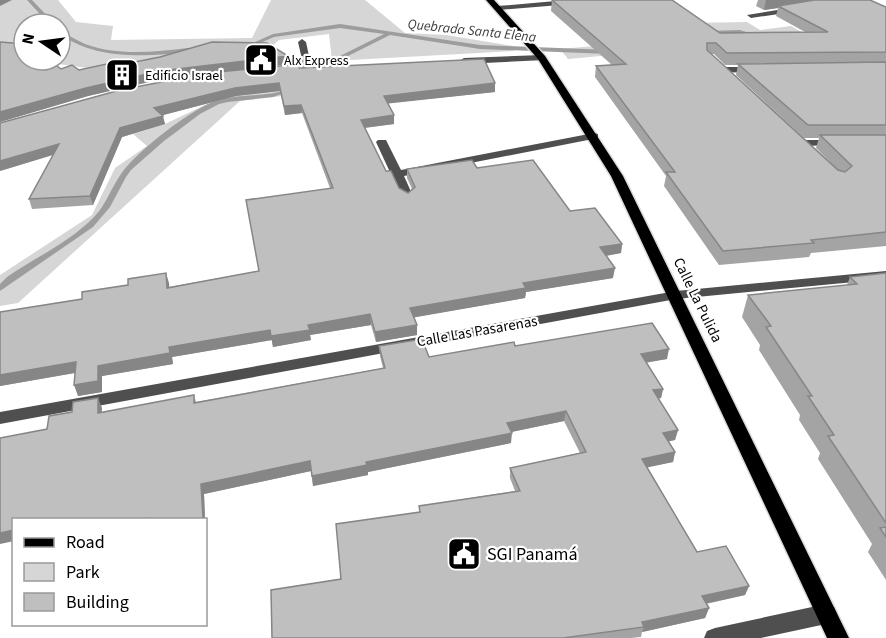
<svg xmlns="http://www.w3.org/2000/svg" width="886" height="638" font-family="'Source Sans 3',sans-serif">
	<rect width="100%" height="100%" fill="#fff"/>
	<path fill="#d6d6d6" d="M 0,0 L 58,0 L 76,22 L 113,26 L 111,40 L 252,38 L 271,0 L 365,0 L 405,33 L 446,35 L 513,46 L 514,51 L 332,61 L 329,34 L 279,40 L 268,50 L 102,70 L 51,63 L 44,60 L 60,60 L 60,24 L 24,24 L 24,49 L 0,44 Z
		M 747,22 L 760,30 L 791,26 L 818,41 L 886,41 L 645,52 L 568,59 L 560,49 L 618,44 L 689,23 Z
		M 282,91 L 291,95 L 240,101 L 18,303 L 0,306 L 0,275 L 92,215 L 115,168 L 147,146 L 133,134 L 165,124 L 207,104 L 236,96 Z"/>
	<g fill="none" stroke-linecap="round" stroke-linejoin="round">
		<path fill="#9d9d9d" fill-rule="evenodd" d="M 27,0 L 32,0 L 55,24 L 49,24 Z
			M 340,24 L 480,45 L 609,50 L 612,52 L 609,54 L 480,49 L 390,35 L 338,61 L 336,60 L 336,58 L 384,34 L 340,28 L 274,37 L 251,47 L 246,46 L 273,34 Z
			M 60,30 C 68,35 76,40 85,44 C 117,56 155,52 188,48 L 191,50 L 188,52 C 147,57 95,60 60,34 Z
			M 740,30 L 756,35 L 753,37 L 740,34 L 707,35 L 704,33 L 707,31 Z
			M 291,87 L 293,88 L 293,90 L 273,97 L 228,102 L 219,104 L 200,114 L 164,141 L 131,170 L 126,177 L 110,207 L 93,227 L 0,291 L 0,284 L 7,277 C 36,257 70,242 94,217 C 106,205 111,188 121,174 C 136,152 182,117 206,105 C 227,94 251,97 274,93 C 280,92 285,89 291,87 Z"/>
		<defs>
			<path id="major" d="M 486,0 L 494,0 L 545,56 L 623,176 L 849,638 L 827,638 L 611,176 L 538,59 Z"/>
		</defs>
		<use href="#major" stroke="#dbdbdb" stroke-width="3"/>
		<path fill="#4f4f4f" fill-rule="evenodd" d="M 567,0 L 601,0 L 597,2 L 498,10 L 494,8 L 498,6 Z
			M 796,7 L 799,7 L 799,11 L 751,18 L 747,15 Z
			M 302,39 L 306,42 L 312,70 L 304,68 L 298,42 Z
			M 542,55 L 545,56 L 545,60 L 464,64 L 459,61 L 464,58 Z
			M 722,67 L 757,67 L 762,70 L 757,73 L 719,72 L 719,68 Z
			M 594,133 L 598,134 L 598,138 L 404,176 L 413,196 L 407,200 L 401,196 L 376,142 L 378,140 L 386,140 L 401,170 Z
			M 837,140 L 841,141 L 841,145 L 801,146 L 795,143 L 801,140 Z
			M 886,271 L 886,279 L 676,299 L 0,424 L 0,412 L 676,291 Z
			M 826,604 L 834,607 L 837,614 L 834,621 L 826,624 L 761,638 L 704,638 L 707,631 L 715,628 Z"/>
		<use href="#major" fill="#000" fill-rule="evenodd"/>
	</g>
	<path fill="#a4a4a4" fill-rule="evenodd" d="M 552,0 L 720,33 L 805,32 L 776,16 L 778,8 L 764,10 L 756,6 L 758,0 L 870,0 L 886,7 L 886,246 L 811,253 L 809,257 L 719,265 L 664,186 L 666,176 L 595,77 L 596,66 L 612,65 L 551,11 ZM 711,54 L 714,54 L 725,65 L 738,65 L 736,75 L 804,138 L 819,138 L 816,148 L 838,170 Z
		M 0,42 L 61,69 L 79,70 L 120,65 L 288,56 L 289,64 L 212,73 L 303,68 L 495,92 L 388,103 L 394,124 L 365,128 L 386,171 L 399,188 L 408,193 L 412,189 L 407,178 L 407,169 L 477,168 L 570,211 L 622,244 L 621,253 L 606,256 L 613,278 L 526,292 L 525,298 L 414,317 L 417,325 L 417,335 L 376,342 L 371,325 L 310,335 L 311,340 L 273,347 L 272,340 L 172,357 L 173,364 L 102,376 L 102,392 L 78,396 L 75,373 L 0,386 L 0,312 L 82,299 L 169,283 L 169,287 L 259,271 L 330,188 L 302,113 L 285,115 L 280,91 L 236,96 L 162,115 L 165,124 L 122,137 L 93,205 L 32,209 L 29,199 L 53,155 L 0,171 L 207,74 L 162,79 L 88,96 L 0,122 Z
		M 886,273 L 886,580 L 868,552 L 872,544 L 818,459 L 820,453 L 799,420 L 800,415 L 759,350 L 760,345 L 742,317 L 748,295 L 847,285 L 850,277 Z
		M 379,346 L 429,357 L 515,346 L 667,359 L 646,362 L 663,389 L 661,398 L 658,399 L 678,430 L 675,440 L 669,441 L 675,452 L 673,462 L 647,467 L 697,552 L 749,586 L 745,595 L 706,604 L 709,608 L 705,618 L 642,632 L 641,637 L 631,638 L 272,638 L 419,512 L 419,506 L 515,491 L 510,478 L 510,468 L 580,453 L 564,421 L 511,432 L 511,443 L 368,472 L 368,475 L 313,486 L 311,471 L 204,494 L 205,519 L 14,519 L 47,429 L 72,412 L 102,408 L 101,413 L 194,395 L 196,402 L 383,368 L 380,356 Z"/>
	<path fill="#868686" d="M 0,0 L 12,0 L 0,6 Z
		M 766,0 L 832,0 L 778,6 L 778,8 L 764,10 Z
		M 288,56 L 289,64 L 162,79 L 88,96 L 0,122 L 0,112 L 86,88 L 160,71 Z
		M 279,83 L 280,91 L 236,96 L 156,117 L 154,108 L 235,88 Z
		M 495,83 L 495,92 L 384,104 L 384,96 Z
		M 301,105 L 302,113 L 285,115 L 284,106 Z
		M 394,115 L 394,124 L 362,128 L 361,120 Z
		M 163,116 L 165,124 L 122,137 L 93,205 L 90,196 L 120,128 Z
		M 59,144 L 62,152 L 0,171 L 0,161 Z
		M 622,244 L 621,253 L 598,257 L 600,247 Z
		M 615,268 L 613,278 L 526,292 L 525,298 L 411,318 L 410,308 L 523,283 Z
		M 166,273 L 169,283 L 170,298 L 167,288 Z
		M 370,314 L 371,325 L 310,335 L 311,340 L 273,347 L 271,336 L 308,325 Z
		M 417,325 L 417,335 L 376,342 L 375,332 Z
		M 270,330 L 272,340 L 172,357 L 173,364 L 102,376 L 102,392 L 78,396 L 74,385 L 98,366 L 169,347 Z
		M 669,349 L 667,359 L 639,364 L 641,354 Z
		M 76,362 L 80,372 L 0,386 L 0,375 Z
		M 663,389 L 661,398 L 651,400 L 653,390 Z
		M 98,398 L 102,408 L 101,423 L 98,413 Z
		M 566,411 L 564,421 L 507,433 L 507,423 Z
		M 678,430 L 675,440 L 661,443 L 663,433 Z
		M 512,433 L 511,443 L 368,472 L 368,475 L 313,486 L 312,476 L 366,462 Z
		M 675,452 L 673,462 L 640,469 L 642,459 Z
		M 310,461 L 311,471 L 204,494 L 205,519 L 198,519 L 201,484 Z
		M 14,530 L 14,541 L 0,544 L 0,533 Z
		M 749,586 L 745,595 L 699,605 L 702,596 Z
		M 709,608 L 705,618 L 642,632 L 644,627 L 642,622 Z"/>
	<path fill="#bfbfbf" stroke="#868686" stroke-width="1.5" d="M 552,0 L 672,0 L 720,33 L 828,32 L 778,6 L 814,0 L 870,0 L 886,7 L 886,52 L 727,53 L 716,43 L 707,43 L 707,50 L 838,170 L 845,172 L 852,166 L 820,135 L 886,135 L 886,232 L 811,240 L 814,243 L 723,251 L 666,172 L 675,172 L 596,66 L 626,64 Z
		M 0,42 L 24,44 L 24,60 L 49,60 L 61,69 L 72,65 L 79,70 L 116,62 L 120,65 L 160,57 L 212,42 L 267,43 L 288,56 L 160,71 L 86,88 L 0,112 Z
		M 484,59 L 495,83 L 384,96 L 394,115 L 361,120 L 386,171 L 391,171 L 399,188 L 408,193 L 415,187 L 407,169 L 472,160 L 477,168 L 533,160 L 570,211 L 595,208 L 622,244 L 600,247 L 615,268 L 523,283 L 526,288 L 410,308 L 417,325 L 375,332 L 370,314 L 308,325 L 310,330 L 271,336 L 270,330 L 169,347 L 170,353 L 98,366 L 98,381 L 74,385 L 76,362 L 0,375 L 0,312 L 82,299 L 82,292 L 128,285 L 128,279 L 166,273 L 167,288 L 259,271 L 246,200 L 333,188 L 301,105 L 284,106 L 279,83 L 235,88 L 154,108 L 163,116 L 120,128 L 90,196 L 29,199 L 59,144 L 0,161 L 0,123 L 120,90 L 208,73 L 300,64 L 303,66 L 299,68 Z
		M 886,62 L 886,125 L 808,125 L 738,64 Z
		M 886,273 L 886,523 L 828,436 L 834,435 L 808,396 L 812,396 L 766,327 L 771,326 L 748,295 L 857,284 L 850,277 Z
		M 652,323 L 669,349 L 641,354 L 663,389 L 653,390 L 678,430 L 663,433 L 675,452 L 642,459 L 697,552 L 726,546 L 749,586 L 702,596 L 709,608 L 642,622 L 644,627 L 563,638 L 272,638 L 271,590 L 341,579 L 336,524 L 420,512 L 419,506 L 520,491 L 510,468 L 586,452 L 566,411 L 507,423 L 512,433 L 366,462 L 367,465 L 312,476 L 310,461 L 201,484 L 203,518 L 198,519 L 148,519 L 148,518 L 141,519 L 14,519 L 14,530 L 0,533 L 0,438 L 47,429 L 49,416 L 72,412 L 73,402 L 98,398 L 98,413 L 194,395 L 194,403 L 385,368 L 379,346 L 422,339 L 429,357 L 514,342 L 515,346 Z
		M 886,527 L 886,537 L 880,528 Z"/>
	<defs>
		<symbol id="civic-square" viewBox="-11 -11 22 22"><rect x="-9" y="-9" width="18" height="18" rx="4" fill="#000" stroke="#fff"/><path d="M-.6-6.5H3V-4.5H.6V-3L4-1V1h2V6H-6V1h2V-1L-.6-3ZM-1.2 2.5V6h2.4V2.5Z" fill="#fff"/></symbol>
		<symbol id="building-square" viewBox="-11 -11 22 22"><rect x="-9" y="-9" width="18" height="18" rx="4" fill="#000" stroke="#fff"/><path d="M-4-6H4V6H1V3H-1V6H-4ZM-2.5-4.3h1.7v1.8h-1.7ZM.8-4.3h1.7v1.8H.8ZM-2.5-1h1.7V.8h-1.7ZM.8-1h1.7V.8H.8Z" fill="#fff"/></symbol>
	</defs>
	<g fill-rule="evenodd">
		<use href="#civic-square" x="242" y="41" width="38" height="38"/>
		<use href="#building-square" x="103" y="56" width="38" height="38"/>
		<use href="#civic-square" x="445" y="535" width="38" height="38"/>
	</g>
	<g text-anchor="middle" stroke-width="4.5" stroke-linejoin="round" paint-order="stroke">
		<g font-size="14" font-style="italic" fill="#3e3e3e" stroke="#fff">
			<text transform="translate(472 30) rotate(6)" y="5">Quebrada Santa Elena</text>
		</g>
		<g font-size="14" fill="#000" stroke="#fff" text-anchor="start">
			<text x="284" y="65">Alx Express</text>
			<text x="145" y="80">Edificio Israel</text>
		</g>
		<g font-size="15" fill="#000" stroke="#fff">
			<text transform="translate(698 300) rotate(64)" y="5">Calle La Pulida</text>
			<text transform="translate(477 331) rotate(-10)" y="5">Calle Las Pasarenas</text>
		</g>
		<g font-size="18" fill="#000" stroke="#fff" text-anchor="start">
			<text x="487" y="560">SGI Panamá</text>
		</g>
	</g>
	<rect x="12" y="518" width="195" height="108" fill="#ffffff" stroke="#999999" stroke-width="1.5"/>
	<rect x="24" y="538" width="30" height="9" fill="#000000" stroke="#999999" stroke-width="1.5"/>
	<text x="66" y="548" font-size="18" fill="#000000">Road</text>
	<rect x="24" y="563" width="30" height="18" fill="#d6d6d6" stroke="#999999" stroke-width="1.5"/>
	<text x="66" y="578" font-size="18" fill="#000000">Park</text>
	<rect x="24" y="593" width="30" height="18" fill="#bfbfbf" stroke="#999999" stroke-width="1.5"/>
	<text x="66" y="608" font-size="18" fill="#000000">Building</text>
	<g transform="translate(42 42) rotate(283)"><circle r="28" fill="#ffffff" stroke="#999999" stroke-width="1.5"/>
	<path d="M0-4.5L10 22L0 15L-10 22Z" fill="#000000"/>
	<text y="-9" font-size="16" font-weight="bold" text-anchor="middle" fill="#000000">N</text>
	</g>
</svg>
